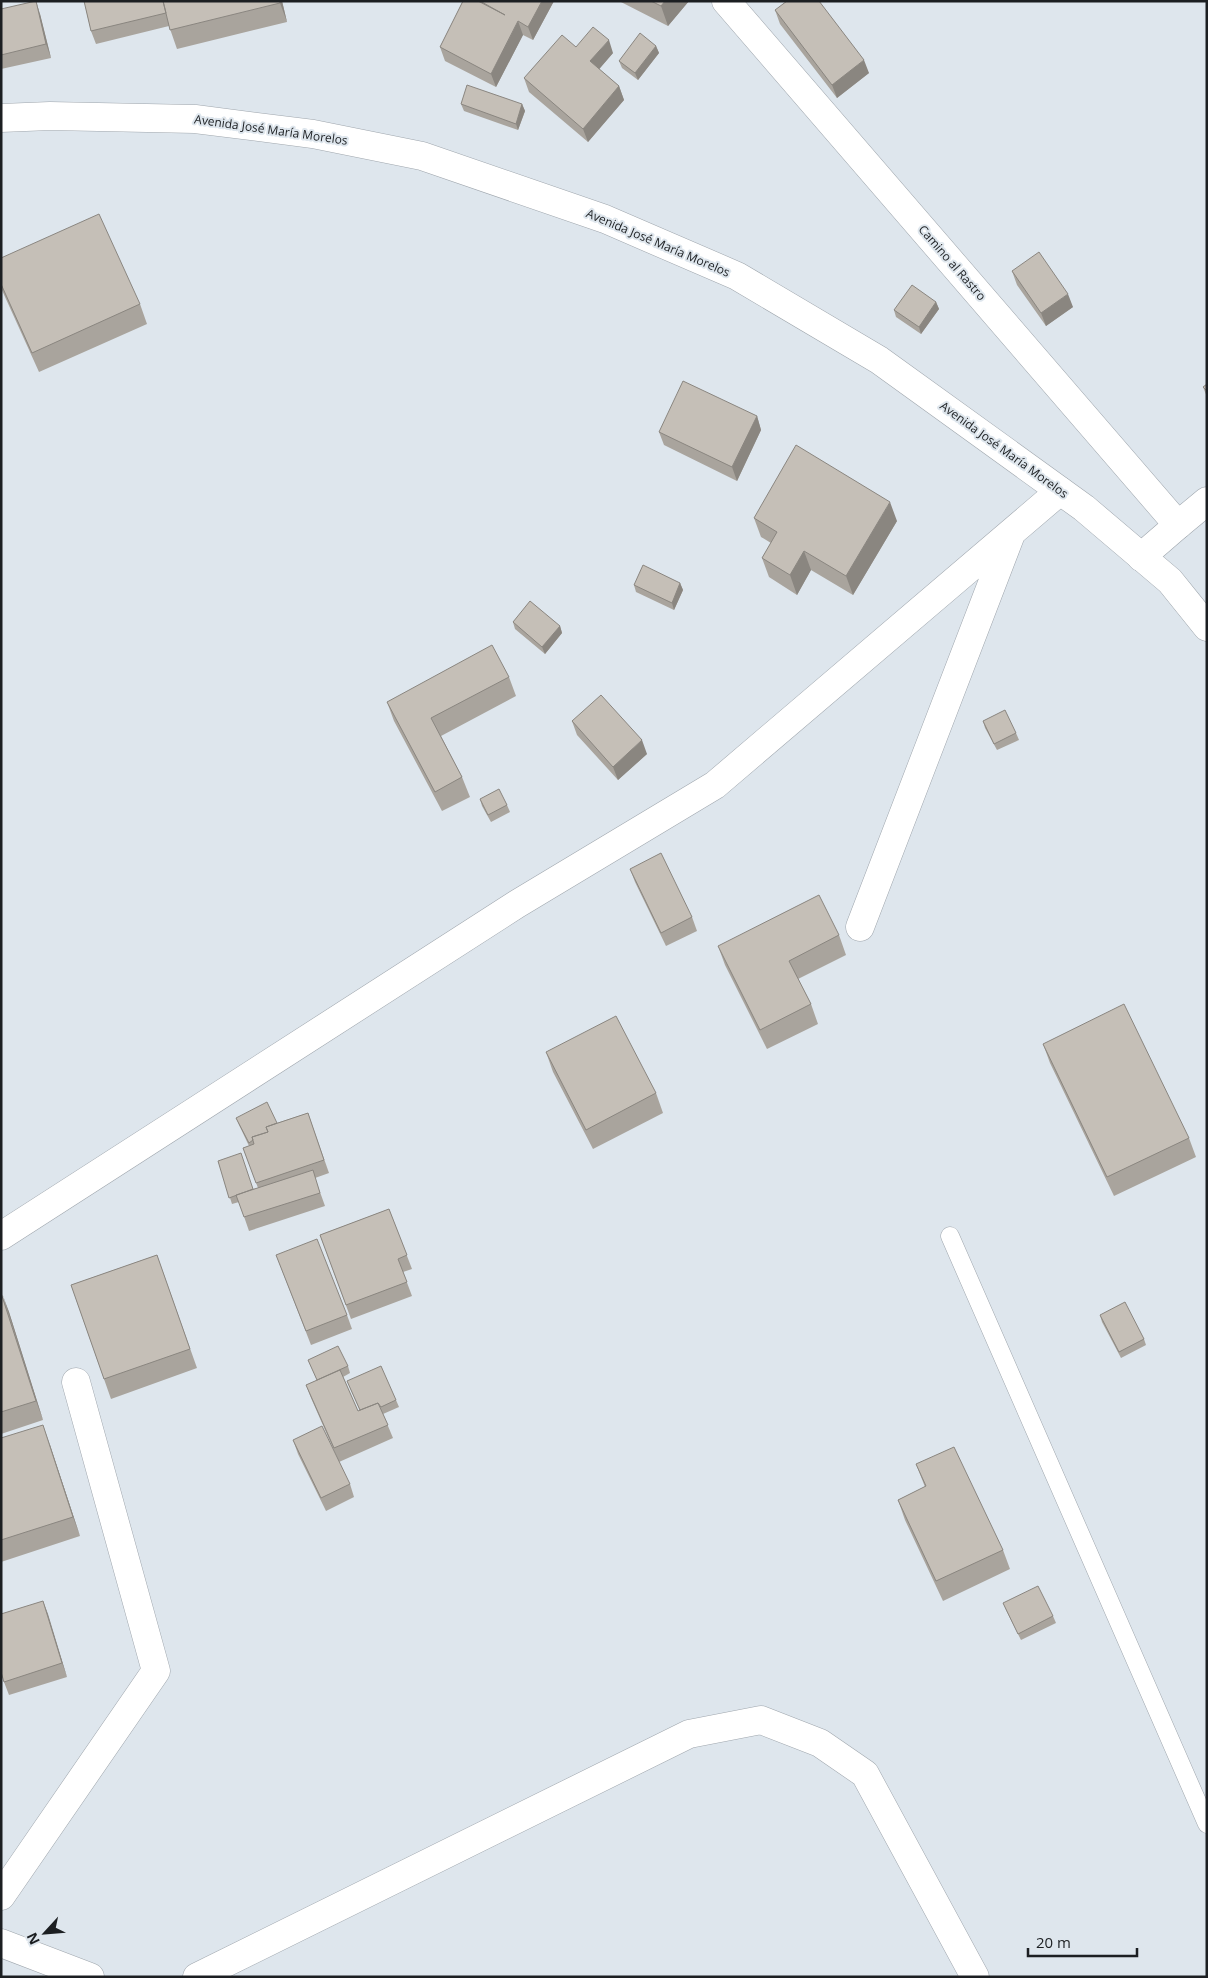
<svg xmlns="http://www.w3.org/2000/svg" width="1208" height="1978" font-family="'Open Sans',sans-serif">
	<rect width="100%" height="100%" fill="#dee6ed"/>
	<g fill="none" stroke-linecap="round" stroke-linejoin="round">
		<defs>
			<path id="lane" d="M 950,1236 L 1207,1824"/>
			<path id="street" d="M 1178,525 L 1207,501
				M 860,927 L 1011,534
				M 1,1236 L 517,904 L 715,785 L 1060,491
				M 1,1896 L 156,1671 L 76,1382
				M 1,1943 L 90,1977
				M 197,1977 L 689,1734 L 761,1720 L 820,1743 L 865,1774 L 975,1977"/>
			<path id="secondary" d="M 726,1 L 1178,525 L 1141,557"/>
			<path id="primary" d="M 1,118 L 50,116 L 195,119 L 313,134 L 422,156 L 605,219 L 737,276 L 879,360 L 1084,508 L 1170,581 L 1207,627"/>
		</defs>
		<use href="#lane" stroke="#9fa6ad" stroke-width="19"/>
		<use href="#street" stroke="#9fa6ad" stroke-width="29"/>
		<use href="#secondary" stroke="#9fa6ad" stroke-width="29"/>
		<use href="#primary" stroke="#9fa6ad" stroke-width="29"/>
		<use href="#lane" stroke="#fff" stroke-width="18"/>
		<use href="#street" stroke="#fff" stroke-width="28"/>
		<use href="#secondary" stroke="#fff" stroke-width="28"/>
		<use href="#primary" stroke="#fff" stroke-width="28"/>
	</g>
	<path fill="#a9a49d" d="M 84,1 L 282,1 L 287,22 L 177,49 L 169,26 L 96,44 L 91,31 Z
		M 463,1 L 554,1 L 533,40 L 523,35 L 496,87 L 445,61 L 440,47 Z
		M 619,1 L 689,1 L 668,26 Z
		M 1,9 L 40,14 L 51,58 L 1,69 Z
		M 775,10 L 869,73 L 837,98 L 780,24 Z
		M 656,46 L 659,53 L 638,80 L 622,68 L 619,61 Z
		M 576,47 L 613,53 L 599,69 L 619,86 L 624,100 L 588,142 L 529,92 L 524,78 Z
		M 461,104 L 522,104 L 525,111 L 518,130 L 464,111 Z
		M 1,258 L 140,304 L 147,324 L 39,372 L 1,288 Z
		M 1012,271 L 1073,307 L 1046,326 L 1017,285 Z
		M 936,302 L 939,309 L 921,334 L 896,317 L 894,310 Z
		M 1207,384 L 1207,397 L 1203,387 Z
		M 757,416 L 761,430 L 737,481 L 664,445 L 659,432 Z
		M 754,518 L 897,521 L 853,595 L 811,570 L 797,595 L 769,577 L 762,558 L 771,543 L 761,537 Z
		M 680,583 L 683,590 L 674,610 L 636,592 L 634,585 Z
		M 513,622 L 560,626 L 562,633 L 545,654 L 515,629 Z
		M 509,677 L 516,696 L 441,736 L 462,777 L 470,797 L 442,811 L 394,721 L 387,702 Z
		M 572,721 L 647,754 L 618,780 L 577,735 Z
		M 983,721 L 1016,733 L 1019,740 L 997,750 L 985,728 Z
		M 480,799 L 507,805 L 510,812 L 491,822 L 482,806 Z
		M 630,869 L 692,917 L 697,931 L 666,946 L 635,882 Z
		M 839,935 L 846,955 L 798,979 L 811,1004 L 818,1024 L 767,1049 L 725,965 L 718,946 Z
		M 1043,1044 L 1189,1138 L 1196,1157 L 1114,1196 L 1050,1063 Z
		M 546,1052 L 656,1093 L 663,1113 L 593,1149 L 553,1072 Z
		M 308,1113 L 329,1173 L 315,1178 L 325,1206 L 249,1231 L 239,1202 L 232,1204 L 218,1161 L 253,1189 L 258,1188 L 243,1148 L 249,1146 L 239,1125 L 236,1118 L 277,1123 Z
		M 389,1209 L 412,1269 L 403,1272 L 412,1296 L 351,1319 L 320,1235 Z
		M 157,1255 L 197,1368 L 111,1399 L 71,1285 Z
		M 276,1255 L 347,1315 L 352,1329 L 311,1345 Z
		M 1,1293 L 9,1312 L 43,1420 L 1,1434 Z
		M 1100,1315 L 1144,1339 L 1146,1345 L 1121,1358 L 1102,1322 Z
		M 308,1360 L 348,1366 L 350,1373 L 343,1377 L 358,1411 L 360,1411 L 347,1381 L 396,1400 L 399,1407 L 383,1414 L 393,1438 L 339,1462 L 311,1398 L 306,1385 L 317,1380 Z
		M 1,1438 L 50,1445 L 80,1536 L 1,1562 Z
		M 293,1440 L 350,1484 L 354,1497 L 326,1511 L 298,1454 Z
		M 916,1464 L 1003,1550 L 1010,1569 L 943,1601 L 905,1520 L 898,1500 L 925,1487 Z
		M 43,1601 L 67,1677 L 9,1695 L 4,1682 Z
		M 1003,1603 L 1053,1616 L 1056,1623 L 1021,1640 L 1006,1610 Z"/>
	<path fill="#8a8680" d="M 36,1 L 40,14 L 51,58 L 46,44 Z
		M 280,1 L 282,1 L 287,22 L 280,3 Z
		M 542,1 L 554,1 L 533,40 L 528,27 Z
		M 665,1 L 689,1 L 668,26 L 661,6 Z
		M 518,21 L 523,35 L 496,87 L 491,74 Z
		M 609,40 L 613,53 L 595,74 L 590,61 Z
		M 656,46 L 659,53 L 638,80 L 635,73 Z
		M 864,60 L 869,73 L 837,98 L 832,85 Z
		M 619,86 L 624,100 L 588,142 L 583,129 Z
		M 522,104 L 525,111 L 518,130 L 516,124 Z
		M 1068,294 L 1073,307 L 1046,326 L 1041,313 Z
		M 936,302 L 939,309 L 921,334 L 919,327 Z
		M 757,416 L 761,430 L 737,481 L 732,467 Z
		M 890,502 L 897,521 L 853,595 L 846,576 Z
		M 804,551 L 811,570 L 797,595 L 790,575 Z
		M 680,583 L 683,590 L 674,610 L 672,603 Z
		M 560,626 L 562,633 L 545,654 L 542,647 Z
		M 642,740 L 647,754 L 618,780 L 613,767 Z
		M 2,1293 L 9,1312 L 43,1420 L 36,1401 Z
		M 43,1425 L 50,1445 L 80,1536 L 73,1517 Z
		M 43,1601 L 48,1614 L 67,1677 L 62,1663 Z"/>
	<path fill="#c5bfb7" stroke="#8a8680" d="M 36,1 L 46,44 L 1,55 L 1,9 Z
		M 84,1 L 163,1 L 166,13 L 91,31 Z
		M 163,1 L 280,1 L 280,3 L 170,30 Z
		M 463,1 L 478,1 L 505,15 L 480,1 L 542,1 L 528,27 L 518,21 L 491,74 L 440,47 Z
		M 651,1 L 665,1 L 661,6 Z
		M 787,1 L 819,1 L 864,60 L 832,85 L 775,10 Z
		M 593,27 L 609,40 L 590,61 L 619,86 L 583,129 L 524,78 L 562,35 L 576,47 Z
		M 640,33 L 656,46 L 635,73 L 619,61 Z
		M 467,85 L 522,104 L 516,124 L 461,104 Z
		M 99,214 L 140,304 L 32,353 L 1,284 L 1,258 Z
		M 1039,252 L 1068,294 L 1041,313 L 1012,271 Z
		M 912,285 L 936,302 L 919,327 L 894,310 Z
		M 683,381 L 757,416 L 732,467 L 659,432 Z
		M 1207,384 L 1207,391 L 1203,387 Z
		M 796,445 L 890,502 L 846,576 L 804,551 L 790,575 L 762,558 L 777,532 L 754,518 Z
		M 643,565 L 680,583 L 672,603 L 634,585 Z
		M 530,601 L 560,626 L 542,647 L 513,622 Z
		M 492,645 L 509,677 L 431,718 L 462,777 L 435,792 L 387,702 Z
		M 601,695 L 642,740 L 613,767 L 572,721 Z
		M 1005,710 L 1016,733 L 994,744 L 983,721 Z
		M 499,789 L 507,805 L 488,815 L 480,799 Z
		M 661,853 L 692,917 L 661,933 L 630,869 Z
		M 819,895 L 839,935 L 789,961 L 811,1004 L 760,1030 L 718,946 Z
		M 1124,1004 L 1189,1138 L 1107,1177 L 1043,1044 Z
		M 616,1016 L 656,1093 L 586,1130 L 546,1052 Z
		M 267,1102 L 277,1123 L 266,1127 L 268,1132 L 252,1137 L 253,1140 L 249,1143 L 236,1118 Z
		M 308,1113 L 324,1160 L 256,1183 L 243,1148 L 254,1144 L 252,1137 L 268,1132 L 266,1127 Z
		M 241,1153 L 253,1189 L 229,1198 L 218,1161 Z
		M 313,1170 L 320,1193 L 244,1217 L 236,1195 Z
		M 389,1209 L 407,1255 L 398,1259 L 407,1282 L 346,1305 L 320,1235 Z
		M 317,1239 L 347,1315 L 306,1331 L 276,1255 Z
		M 157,1255 L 190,1349 L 104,1379 L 71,1285 Z
		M 1,1293 L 36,1401 L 1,1412 Z
		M 1125,1302 L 1144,1339 L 1119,1352 L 1100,1315 Z
		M 338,1346 L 348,1366 L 317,1380 L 308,1360 Z
		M 381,1366 L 396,1400 L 381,1407 L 378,1403 L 360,1410 L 347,1381 Z
		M 340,1370 L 358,1411 L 378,1403 L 388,1425 L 334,1448 L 306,1385 Z
		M 43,1425 L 73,1517 L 1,1540 L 1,1438 Z
		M 322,1426 L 350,1484 L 321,1498 L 293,1440 Z
		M 954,1447 L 1003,1550 L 936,1581 L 898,1500 L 926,1486 L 916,1464 Z
		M 1038,1586 L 1053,1616 L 1018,1634 L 1003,1603 Z
		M 43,1601 L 62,1663 L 4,1682 L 1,1672 L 1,1614 Z"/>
	<g text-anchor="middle" stroke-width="4" stroke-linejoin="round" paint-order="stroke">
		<g font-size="12" fill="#1c1f22" stroke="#dee6ed">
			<text transform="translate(271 130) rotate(8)" y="4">Avenida José María Morelos</text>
			<text transform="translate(658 243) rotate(23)" y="4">Avenida José María Morelos</text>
			<text transform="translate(952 263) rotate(49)" y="4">Camino al Rastro</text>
			<text transform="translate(1004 450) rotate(36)" y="4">Avenida José María Morelos</text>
		</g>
	</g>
	<rect width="1208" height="1978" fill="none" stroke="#1c1f22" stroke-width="5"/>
	<g transform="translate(45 1933) rotate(244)" stroke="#dee6ed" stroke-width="4" paint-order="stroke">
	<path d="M0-4L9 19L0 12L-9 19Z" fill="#1c1f22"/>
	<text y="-8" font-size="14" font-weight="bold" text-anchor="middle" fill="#1c1f22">N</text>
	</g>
	<path d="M1028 1948v8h109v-8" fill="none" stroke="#1c1f22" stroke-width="2.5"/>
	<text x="1036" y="1948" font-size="15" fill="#1c1f22" stroke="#dee6ed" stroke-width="4" paint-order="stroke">20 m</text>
</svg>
